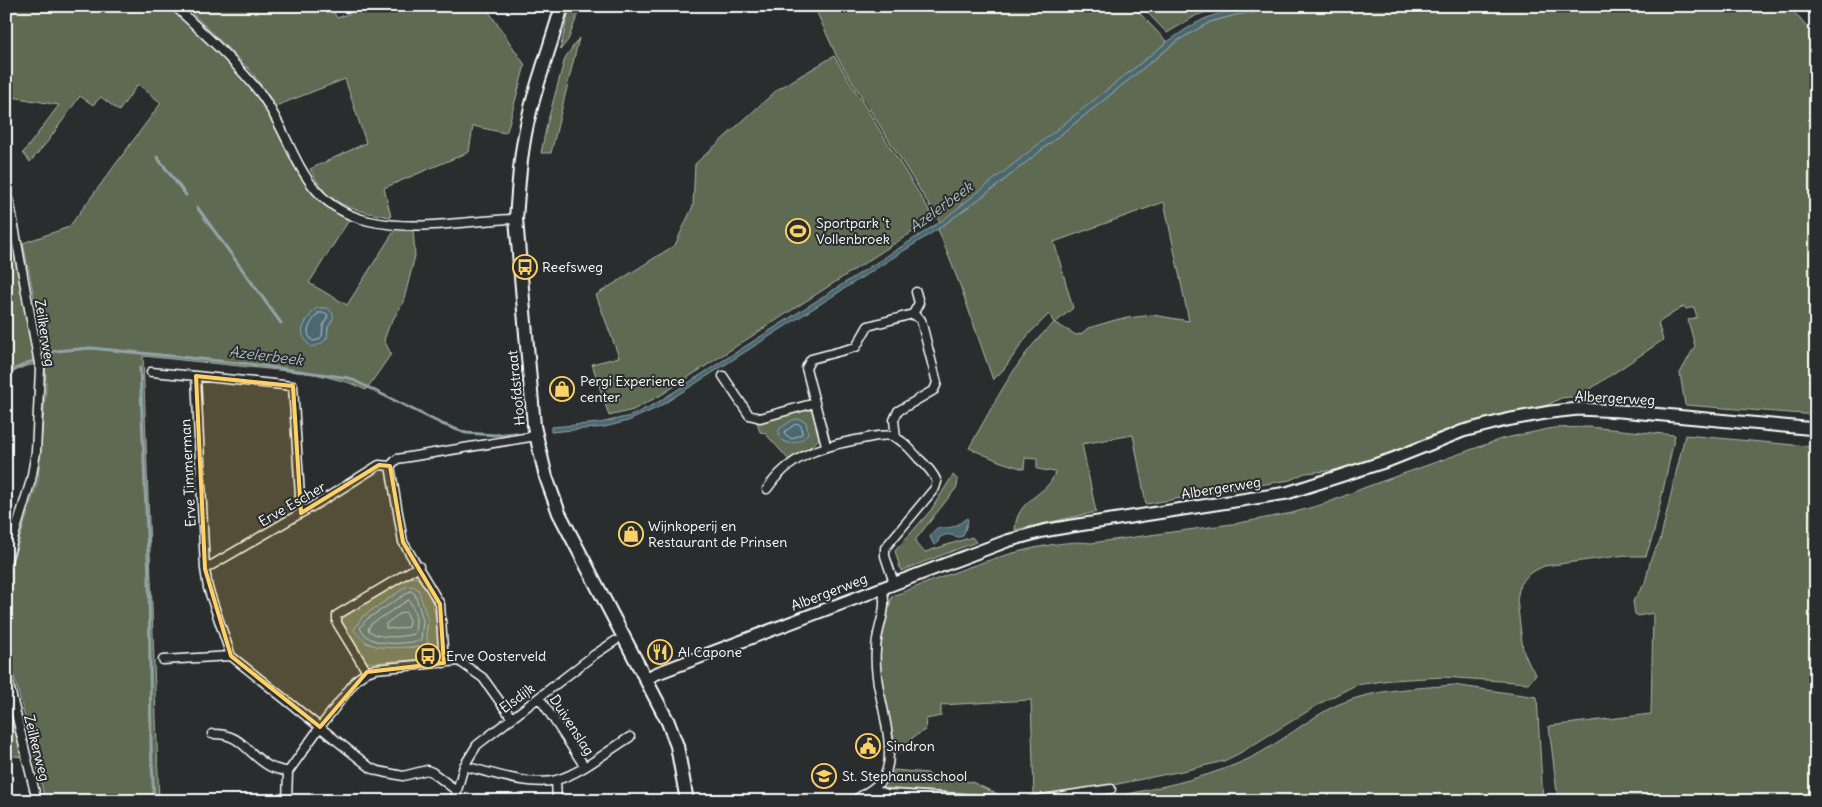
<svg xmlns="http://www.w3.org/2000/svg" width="1822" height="807" font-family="Delius,sans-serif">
	<rect width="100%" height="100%" fill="#2a2d2e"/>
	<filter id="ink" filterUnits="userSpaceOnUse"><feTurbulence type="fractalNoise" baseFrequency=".02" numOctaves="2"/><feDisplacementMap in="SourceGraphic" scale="10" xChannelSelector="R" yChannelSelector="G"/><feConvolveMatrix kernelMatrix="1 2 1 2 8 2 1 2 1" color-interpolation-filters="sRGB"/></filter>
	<g filter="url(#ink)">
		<path fill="#5e6b53" stroke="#aeb5a9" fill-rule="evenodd" d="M 18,6 L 171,6 C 195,28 219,49 240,73 C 270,106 289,149 311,187 L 320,200 L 351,217 L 309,283 L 347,305 L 396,228 L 413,228 L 415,256 L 403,303 L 389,326 L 384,340 L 391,354 L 366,390 L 350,383 L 316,374 L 143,356 L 159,801 L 45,801 L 34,752 L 6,646 L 6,582 L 38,480 L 46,385 L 45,361 L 41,332 L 23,243 L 69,227 L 161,103 L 138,84 L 119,111 L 101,97 L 93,105 L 80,96 L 48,141 L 30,162 L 23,153 L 59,105 L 6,96 L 6,21 L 11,11 ZM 309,318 L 330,321 L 328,327 L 327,338 L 305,322 Z
			M 185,6 L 330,6 L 337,18 L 368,6 L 485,6 L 525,65 L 507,131 L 505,133 L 473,126 L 469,152 L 384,188 L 391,217 C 371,214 339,208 325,192 C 319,185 314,176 310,169 L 366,143 L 345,79 L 276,106 L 250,70 Z
			M 570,6 L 581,6 L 568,40 L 560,50 Z
			M 814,6 L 1133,6 L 1167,42 L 941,224 L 837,57 Z
			M 1141,6 L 1230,6 L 1197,15 L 1167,33 Z
			M 1339,6 L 1789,6 L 1816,38 L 1816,415 L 1685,405 L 1680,373 L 1695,346 L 1688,320 L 1697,317 L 1694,307 L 1686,309 L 1684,306 L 1658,323 L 1663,340 L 1580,396 L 1561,398 L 1548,405 L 1481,419 L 1438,433 L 1350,469 L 1305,473 L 1290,480 L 1146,504 L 1133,435 L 1082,444 L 1096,512 L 1015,530 C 1016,497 1049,496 1055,472 L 1037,469 L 1037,459 L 1025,458 L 1024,469 L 1001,462 L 969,448 C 993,406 1018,354 1054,323 L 1049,314 L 1028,335 L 1004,369 L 993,380 L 961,288 L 938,229 L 998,185 L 1177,41 L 1210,22 L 1239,14 ZM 1164,202 L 1189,321 L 1153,315 L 1119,319 L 1088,328 L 1081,334 L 1076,335 L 1055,323 L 1073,308 L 1054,242 Z
			M 579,38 L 551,153 L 541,153 L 547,124 L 565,58 Z
			M 834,56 L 934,218 L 661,395 L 633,410 L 609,416 L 592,364 L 619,357 L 596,295 L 675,245 L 693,206 L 695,164 L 778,89 Z
			M 6,208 L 36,364 L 23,367 L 6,376 Z
			M 807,409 L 814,412 L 819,439 C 813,447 798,453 789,460 L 765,433 L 760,432 L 757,422 Z
			M 1589,427 L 1675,435 L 1654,532 L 1646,556 L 1627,556 L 1626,555 L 1544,566 L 1530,573 L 1520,584 L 1517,600 L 1523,650 L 1530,666 L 1536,674 L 1529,683 L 1443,677 L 1391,680 L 1356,685 L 1326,700 L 1240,753 L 1224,761 L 1187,770 L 1103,787 L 1043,796 L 1034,796 L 1031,700 L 941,705 L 941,716 L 926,719 L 925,730 L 912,738 L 910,750 L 895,752 C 893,721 880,692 880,660 C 880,639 887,617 892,596 C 944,577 995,554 1050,545 C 1064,543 1077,541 1091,543 L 1239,523 L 1292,513 L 1327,503 L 1366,487 L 1501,439 L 1553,428 Z
			M 1685,435 L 1816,447 L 1816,801 L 1558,801 L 1549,726 L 1651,714 L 1653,613 L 1638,616 L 1635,614 L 1633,601 L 1645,583 L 1651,558 L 1660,541 Z
			M 953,475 L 958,480 L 957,487 L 916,539 L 916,544 L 925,552 L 972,537 L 976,542 L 901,571 L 895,551 L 931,510 Z
			M 416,577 C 437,595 436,625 440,650 L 435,657 L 427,659 L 370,663 L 364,661 L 343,628 L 341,619 L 346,613 L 408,578 ZM 406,587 L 428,620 L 424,647 L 381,647 L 366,643 L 362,617 Z
			M 1453,685 L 1537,697 L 1543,801 L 1114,801 L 1114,797 C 1156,788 1199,780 1239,763 C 1270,751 1298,726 1327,710 C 1365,689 1411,689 1453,685 Z
			M 6,698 L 22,757 L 6,755 Z
			M 894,770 L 928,773 L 938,784 L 947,778 L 972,782 L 1001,796 L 885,788 Z"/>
		<path fill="#4b676f" stroke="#93a4a9" d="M 1286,6 L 1339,6 L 1239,14 L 1210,22 L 1177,41 L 998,185 L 938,229 L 657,408 L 628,421 L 605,427 L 551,432 L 551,427 L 600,423 L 630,416 L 655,404 L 943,220 L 1167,42 C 1179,34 1191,25 1204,19 C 1229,8 1259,8 1286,6 Z
			M 317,308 L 328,308 L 333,314 L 333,319 L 328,327 L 327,338 L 321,344 L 311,347 C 300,335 300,330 309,317 C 312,313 313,310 317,308 Z
			M 800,419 L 806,422 L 808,433 C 800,446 778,448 779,429 L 793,420 Z
			M 967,518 L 968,521 L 963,536 L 959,537 C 951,536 948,532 939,538 L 938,543 L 934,545 L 930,537 C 938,522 940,530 952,527 C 957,526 962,521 967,518 Z
			M 412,586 L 418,589 L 428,620 L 426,633 L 428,642 L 424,647 C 397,645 373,656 354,630 L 362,617 L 406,587 Z"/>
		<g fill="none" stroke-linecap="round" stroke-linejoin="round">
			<path stroke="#b7c2c5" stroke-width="1" d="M 318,313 L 326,313 L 328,316 L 323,326 L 322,336 L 318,340 L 313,341 C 302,332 312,322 318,313 Z
				M 799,424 L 801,426 L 802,434 L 792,439 L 785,435 L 784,432 L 794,425 Z
				M 411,591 L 415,594 L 423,620 L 421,641 C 403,643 370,649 360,628 L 366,620 Z
				M 409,600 C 416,610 418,623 414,634 C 400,637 380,640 368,630 L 370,625 Z
				M 403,612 L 407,613 L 409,621 L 408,627 L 396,629 L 386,628 L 386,624 Z"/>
			<path stroke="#93a4a9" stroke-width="3" d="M 157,157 L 186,195
				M 197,207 L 281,323
				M 140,368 L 149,579 L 151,746 L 154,801
				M 6,373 L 55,351 L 91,348 L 249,364 L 349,378 L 442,424 L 466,433 L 495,435 L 516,433"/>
			<defs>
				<path id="minor" d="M 175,6 C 204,34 235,61 260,93 C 297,142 297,204 369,221 C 418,232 467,220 516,219
					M 6,195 L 10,204 L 40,369 L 36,452 L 31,480 L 6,563
					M 913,314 L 919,303 L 916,292
					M 151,372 L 196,376
					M 723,376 L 749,415 L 760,418 L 815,403
					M 826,445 L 806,368 L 811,359 L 856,347 L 868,326 L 913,314 L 921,320 L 937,383 L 934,390 L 898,411 L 894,420 L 896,438
					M 390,466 L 397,459 L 536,436
					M 767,489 C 790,455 822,446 862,439 C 871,437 883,434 892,436 C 903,440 911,450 918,458 C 926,465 933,472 937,482 L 935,488 L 885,548 L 885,556 L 894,583
					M 205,569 L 196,376 L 293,386 L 301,513
					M 163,660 L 231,656
					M 444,663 L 440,604 L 403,542 L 390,466 L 379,465 L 320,502 L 205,569 L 208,588 L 231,656 L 371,768 L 378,771 L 403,776 L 427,770 L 432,772 L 457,791
					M 6,672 L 37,801
					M 367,672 L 337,623 L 337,615 L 419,566
					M 539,697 L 585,767
					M 212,734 C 242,733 246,753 269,766 C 274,769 282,770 288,772
					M 464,766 C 489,772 531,787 556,780 C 580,774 609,750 630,737
					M 556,780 L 557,801
					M 873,789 L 887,794 L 1013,801
					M 287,801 L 288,772 L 320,727 L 357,679 L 367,672 L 375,669 L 459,661 L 483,678 L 511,717
					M 454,801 L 464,766 L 477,745 L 594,655 L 615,641
					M 853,801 C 862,795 873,790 881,781 C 900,758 880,704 877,677 C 876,669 875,659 876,650 C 876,627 889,612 882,587
					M 1029,801 L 1111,789"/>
				<path id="secondary" d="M 646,679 L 655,674 L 1007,541 L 1043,531 L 1072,526 L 1287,493 L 1390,460 L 1463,431 L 1506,420 L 1551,412 L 1578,409 L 1620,411 L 1816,429"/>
				<path id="primary" d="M 562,6 C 549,52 530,99 523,146 C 519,170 518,195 516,219 L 534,426 L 546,477 L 559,513 L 668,722 L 677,746 L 687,801"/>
			</defs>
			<use href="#minor" stroke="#fff" stroke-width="11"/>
			<use href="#secondary" stroke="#fff" stroke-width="15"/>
			<use href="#primary" stroke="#fff" stroke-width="16"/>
			<use href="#minor" stroke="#2a2d2e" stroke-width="8"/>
			<use href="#secondary" stroke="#2a2d2e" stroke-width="11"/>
			<use href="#primary" stroke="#2a2d2e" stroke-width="12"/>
		</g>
	</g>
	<path fill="#ffd166" fill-opacity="0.2" stroke="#ffd166" stroke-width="4" stroke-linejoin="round" d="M 196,376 L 293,386 L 301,513 L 379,465 L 390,466 L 403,542 L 440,604 L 444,663 L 367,672 L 320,727 L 231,656 L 205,569 Z"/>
	<defs>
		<symbol id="stadium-ring" viewBox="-11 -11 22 22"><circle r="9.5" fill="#2a2d2e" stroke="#ffd166" stroke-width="1.5"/><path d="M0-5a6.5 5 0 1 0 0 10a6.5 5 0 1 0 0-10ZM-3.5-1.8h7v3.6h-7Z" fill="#ffd166"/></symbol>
		<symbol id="bus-ring" viewBox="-11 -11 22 22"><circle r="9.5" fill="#2a2d2e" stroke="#ffd166" stroke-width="1.5"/><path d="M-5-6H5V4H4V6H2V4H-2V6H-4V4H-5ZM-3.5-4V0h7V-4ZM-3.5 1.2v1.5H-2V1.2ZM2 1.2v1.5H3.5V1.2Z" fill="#ffd166"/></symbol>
		<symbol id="shop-ring" viewBox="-11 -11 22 22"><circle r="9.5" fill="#2a2d2e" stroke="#ffd166" stroke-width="1.5"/><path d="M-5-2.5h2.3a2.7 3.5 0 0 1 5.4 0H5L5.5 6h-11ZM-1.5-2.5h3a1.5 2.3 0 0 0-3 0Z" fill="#ffd166"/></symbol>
		<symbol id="restaurant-ring" viewBox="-11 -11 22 22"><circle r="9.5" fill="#2a2d2e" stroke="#ffd166" stroke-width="1.5"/><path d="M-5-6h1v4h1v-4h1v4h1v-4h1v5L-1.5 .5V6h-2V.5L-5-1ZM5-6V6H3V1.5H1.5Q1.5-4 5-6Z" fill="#ffd166"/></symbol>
		<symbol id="civic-ring" viewBox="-11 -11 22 22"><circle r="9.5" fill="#2a2d2e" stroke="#ffd166" stroke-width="1.5"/><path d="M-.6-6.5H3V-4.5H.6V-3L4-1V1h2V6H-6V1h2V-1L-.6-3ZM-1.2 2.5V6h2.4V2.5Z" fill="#ffd166"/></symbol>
		<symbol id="school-ring" viewBox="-11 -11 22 22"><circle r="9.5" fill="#2a2d2e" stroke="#ffd166" stroke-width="1.5"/><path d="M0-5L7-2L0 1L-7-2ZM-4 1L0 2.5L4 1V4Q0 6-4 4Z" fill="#ffd166"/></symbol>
	</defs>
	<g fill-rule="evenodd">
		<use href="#stadium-ring" x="784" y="217" width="28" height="28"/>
		<use href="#bus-ring" x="511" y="253" width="28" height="28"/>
		<use href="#shop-ring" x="548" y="375" width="28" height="28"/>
		<use href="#shop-ring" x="617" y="520" width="28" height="28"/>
		<use href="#restaurant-ring" x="646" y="638" width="28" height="28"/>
		<use href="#bus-ring" x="414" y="642" width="28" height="28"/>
		<use href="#civic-ring" x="854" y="732" width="28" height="28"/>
		<use href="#school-ring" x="810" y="762" width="28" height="28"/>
	</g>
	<g text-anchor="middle" stroke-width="4" stroke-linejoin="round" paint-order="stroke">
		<g font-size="14" fill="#fff" stroke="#2a2d2e" text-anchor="start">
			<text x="816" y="228">Sportpark 't<tspan x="816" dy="16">Vollenbroek</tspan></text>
			<text x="542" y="272">Reefsweg</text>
			<text x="580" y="386">Pergi Experience<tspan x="580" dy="16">center</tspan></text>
			<text x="648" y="531">Wijnkoperij en<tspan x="648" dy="16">Restaurant de Prinsen</tspan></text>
			<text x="678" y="657">Al Capone</text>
			<text x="446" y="661">Erve Oosterveld</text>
			<text x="886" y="751">Sindron</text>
			<text x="842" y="781">St. Stephanusschool</text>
		</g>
		<g font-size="14" fill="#fff" stroke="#2a2d2e">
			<text transform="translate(45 333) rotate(81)" y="5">Zeilkerweg</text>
			<text transform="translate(516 388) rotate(-96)" y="5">Hoofdstraat</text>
			<text transform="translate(1615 398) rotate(3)" y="5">Albergerweg</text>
			<text transform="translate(188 473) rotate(-93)" y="5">Erve Timmerman</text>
			<text transform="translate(1221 488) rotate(-9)" y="5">Albergerweg</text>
			<text transform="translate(292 504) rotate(-30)" y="5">Erve Escher</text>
			<text transform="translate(829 592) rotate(-21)" y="5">Albergerweg</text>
			<text transform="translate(517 698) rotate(-37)" y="5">Elsdijk</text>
			<text transform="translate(572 725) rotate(57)" y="5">Duivenslag</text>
			<text transform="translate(37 748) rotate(76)" y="5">Zeilkerweg</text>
		</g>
		<g font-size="15" font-style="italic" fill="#aebbbe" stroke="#2a2d2e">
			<text transform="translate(941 207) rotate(-36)" y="5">Azelerbeek</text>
			<text transform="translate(266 356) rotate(7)" y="5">Azelerbeek</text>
		</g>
	</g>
	<rect width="1822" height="807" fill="none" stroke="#2a2d2e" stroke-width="25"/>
	<rect x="12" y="12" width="1797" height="782" fill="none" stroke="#fff" stroke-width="2" filter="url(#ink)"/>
</svg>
